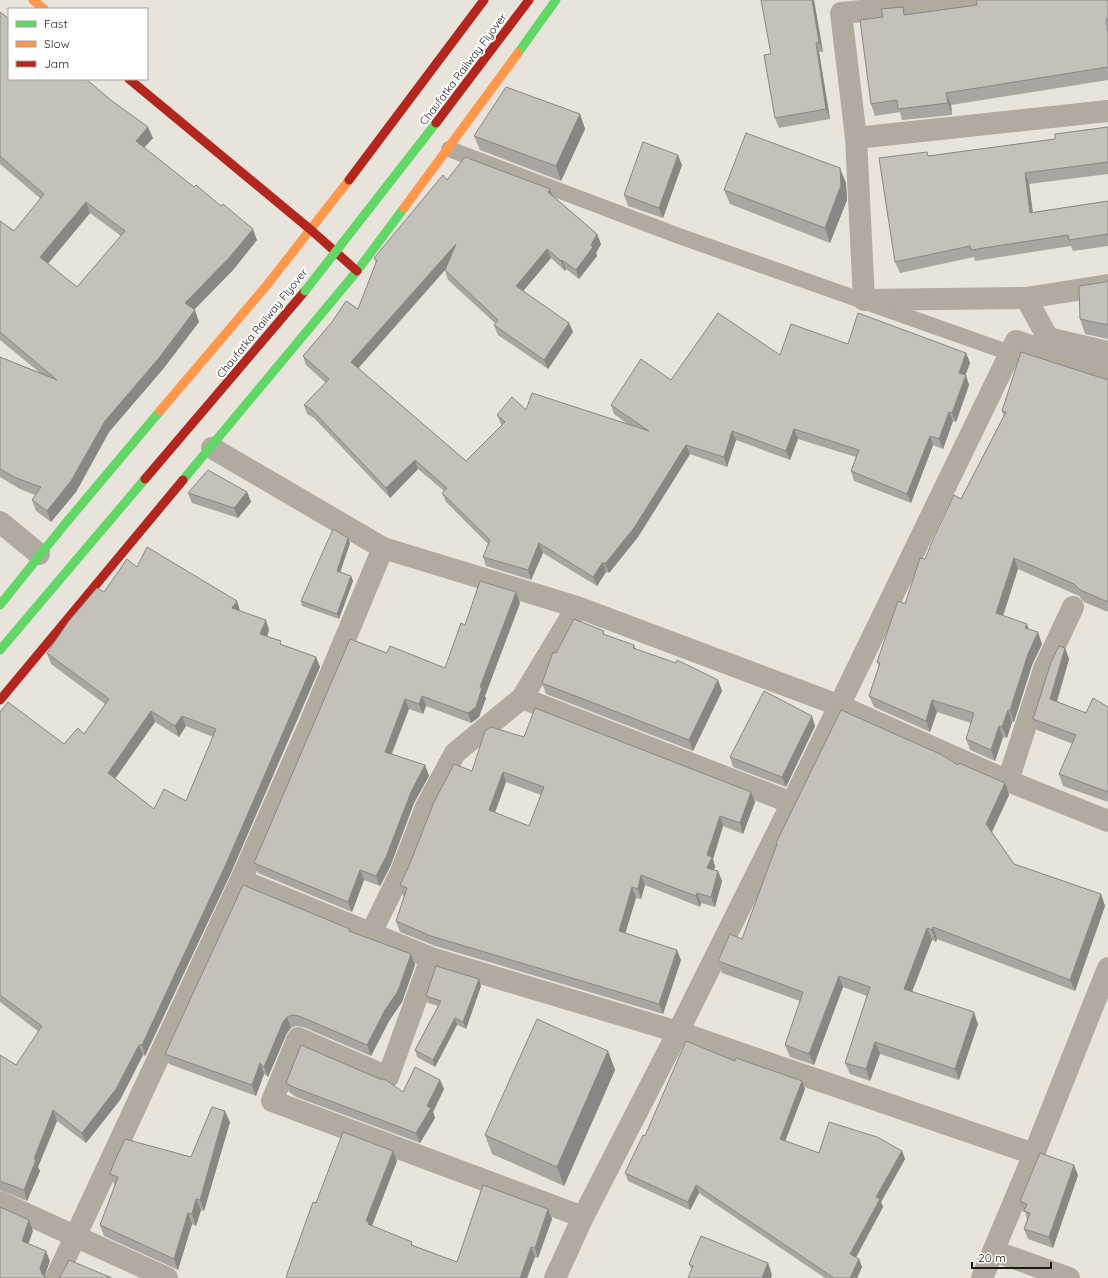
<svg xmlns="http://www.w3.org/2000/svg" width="1108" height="1278" font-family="Quicksand,sans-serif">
	<rect width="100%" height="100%" fill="#e8e4db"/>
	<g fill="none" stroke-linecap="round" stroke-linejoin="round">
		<path stroke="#b1ab9f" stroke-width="16" d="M 449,149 L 679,236 L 1010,353"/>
		<path stroke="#b1ab9f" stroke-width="22" d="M 974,0 L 841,13 L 856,138 L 864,300 L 1026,298 L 1108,285
			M 856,138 L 1108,111
			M 1026,298 L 1048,338 L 1108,352
			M 212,448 L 383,548 L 577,607 L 838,705 L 1008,781 L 1108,821
			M 0,522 L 39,554
			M 522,698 L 792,803
			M 1008,781 L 1044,669 L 1073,607
			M 241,880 L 431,958 L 678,1032 L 1034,1154
			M 371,933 L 401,872 L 426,807 L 455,753 L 522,698 L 577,607
			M 431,958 L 388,1077 L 298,1038 L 272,1101 L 583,1217
			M 0,1202 L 167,1278
			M 994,1251 L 1069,1278
			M 56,1278 L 241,880 L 310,723 L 383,548
			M 555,1278 L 583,1217 L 678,1032 L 792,803 L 1016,341 L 1108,373
			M 982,1278 L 1034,1154 L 1108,968"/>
		<path stroke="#63d668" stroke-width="9" d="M 518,53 L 556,0
			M 183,480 L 357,271 L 404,208
			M 0,605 L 65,524 L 160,411
			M 0,650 L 145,479"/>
		<path stroke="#ff974d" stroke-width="9" d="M 33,0 L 44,9
			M 404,208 L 518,53
			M 160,411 L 267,285 L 349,180"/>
		<path stroke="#b3261e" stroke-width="9" d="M 129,79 L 311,230 L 357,271
			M 349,180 L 484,0
			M 145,479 L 305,291
			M 0,700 L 183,480"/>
		<path stroke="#63d668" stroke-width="9" d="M 305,291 L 436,123"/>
		<path stroke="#b3261e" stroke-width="9" d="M 436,123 L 529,0"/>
	</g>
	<path fill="#a9a6a1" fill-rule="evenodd" d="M 814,0 L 823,52 L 819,52 L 830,119 L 779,128 L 775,118 Z
		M 1108,0 L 1108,80 L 951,105 L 952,115 L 902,120 L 900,112 L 875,116 L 871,104 L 883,17 L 903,7 L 906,14 L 977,5 Z
		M 0,12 L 153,138 L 144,148 L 257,240 L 233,270 L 194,310 L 199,322 L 163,369 L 109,432 L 76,492 L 51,522 L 36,511 L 32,500 L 35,495 L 20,489 L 0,477 L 0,357 L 39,372 L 0,340 L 0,221 L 14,231 L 41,199 L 0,164 ZM 90,213 L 121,236 L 77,287 L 48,264 Z
		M 580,114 L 585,129 L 561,181 L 480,150 L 474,136 Z
		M 1108,127 L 1108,174 L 1029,184 L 1033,212 L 1108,201 L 1108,246 L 1073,251 L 1071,246 L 975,261 L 974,257 L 900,273 L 895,262 L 928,156 L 1055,139 Z
		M 682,165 L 663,218 L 628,206 L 624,195 Z
		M 447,180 L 550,189 L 552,195 L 597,234 L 601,244 L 596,253 L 597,256 L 579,279 L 566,269 L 565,271 L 551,258 L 523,291 L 569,323 L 573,332 L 548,369 L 498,335 L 494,325 L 496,324 L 448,280 L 445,270 L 358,368 L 466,461 L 502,425 L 501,424 L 497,415 L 526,410 L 629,425 L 614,414 L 611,405 L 671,380 L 780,355 L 848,344 L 966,353 L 970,363 L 965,375 L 969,385 L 956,422 L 953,421 L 943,449 L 933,445 L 911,503 L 854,481 L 851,471 L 856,457 L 798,439 L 790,460 L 736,440 L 727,467 L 690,454 L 638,537 L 609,573 L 606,572 L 597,586 L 543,553 L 531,580 L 486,566 L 483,557 L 488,544 L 446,502 L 442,493 L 444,491 L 418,469 L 390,498 L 314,418 L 307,414 L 304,405 L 326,383 L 306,365 L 303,356 L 358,309 L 376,263 L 374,258 Z
		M 846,183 L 847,200 L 830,243 L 730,204 L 724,190 Z
		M 1108,280 L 1108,339 L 1085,334 L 1080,319 L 1105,282 Z
		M 1108,380 L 1108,613 L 1108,612 L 1084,602 L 1079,596 L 1018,569 L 1003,616 L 1029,629 L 1042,644 L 1032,665 L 1014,722 L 1012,722 L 1007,738 L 1003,737 L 995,761 L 970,750 L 966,739 L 971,723 L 937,712 L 930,732 L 874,707 L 869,696 L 879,666 L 877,662 L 925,559 L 961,499 L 1004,416 L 1002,411 Z
		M 247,492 L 251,502 L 238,518 L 192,503 L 188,493 Z
		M 350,543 L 340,572 L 351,576 L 353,581 L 339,619 L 302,606 L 301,601 Z
		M 137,567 L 237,601 L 240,611 L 269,630 L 267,637 L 283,645 L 316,657 L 320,667 L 230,875 L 145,1056 L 143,1055 L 120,1100 L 86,1143 L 57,1121 L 38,1167 L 40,1171 L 27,1201 L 0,1190 L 0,1055 L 16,1065 L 39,1032 L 0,1002 L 0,712 L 64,744 L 84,734 L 105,704 L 51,664 L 47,653 L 104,592 ZM 155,722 L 179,737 L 186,726 L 213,737 L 186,801 L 154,809 L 115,779 Z
		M 520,603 L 485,696 L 486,698 L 479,717 L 471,723 L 426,706 L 423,714 L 409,709 L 392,754 L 425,765 L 429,776 L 414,803 L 390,867 L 380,886 L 364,880 L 352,912 L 258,873 L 254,863 L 387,653 L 445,668 L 465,625 Z
		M 605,635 L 634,645 L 636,649 L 718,680 L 722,691 L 693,751 L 546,694 L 542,683 L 556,653 Z
		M 1065,648 L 1069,659 L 1057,702 L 1086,713 L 1108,707 L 1108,802 L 1063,786 L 1059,774 L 1073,744 L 1037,730 L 1033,719 Z
		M 815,726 L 786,787 L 733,767 L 730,757 Z
		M 524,737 L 751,792 L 755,802 L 743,834 L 723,826 L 713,859 L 715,867 L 714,870 L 718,871 L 722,881 L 715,907 L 701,903 L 700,907 L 645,885 L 641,899 L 636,898 L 625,933 L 681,960 L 663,1014 L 435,946 L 400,932 L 396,921 L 404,896 L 403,896 L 400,885 L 472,771 ZM 506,782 L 541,795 L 529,826 L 495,813 Z
		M 958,765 L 1005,783 L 1009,795 L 992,832 L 1014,864 L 1101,894 L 1105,906 L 1075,991 L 937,939 L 936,942 L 932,940 L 912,991 L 978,1024 L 959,1080 L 880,1054 L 870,1081 L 850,1074 L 845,1063 L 867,996 L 843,987 L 814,1065 L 790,1057 L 785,1045 L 800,1001 L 722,973 L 718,961 L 742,939 L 777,845 L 776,843 Z
		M 351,932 L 411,954 L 415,965 L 402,1002 L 389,1021 L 371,1056 L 303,1027 L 296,1026 L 291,1028 L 287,1033 L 268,1077 L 264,1074 L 256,1096 L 169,1064 L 165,1054 Z
		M 481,986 L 466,1029 L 457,1025 L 435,1067 L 417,1057 L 415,1050 L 438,1006 L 428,1003 L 426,996 Z
		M 608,1051 L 615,1070 L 564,1186 L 492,1154 L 485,1135 Z
		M 735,1061 L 805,1089 L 785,1141 L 819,1153 L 902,1151 L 905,1159 L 881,1202 L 883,1207 L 856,1258 L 859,1259 L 862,1267 L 857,1278 L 825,1278 L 699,1193 L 690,1210 L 628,1181 L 625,1173 L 645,1136 Z
		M 440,1080 L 444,1089 L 433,1112 L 435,1118 L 420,1143 L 296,1097 L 289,1092 L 286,1083 L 403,1092 Z
		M 230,1122 L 204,1211 L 201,1210 L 196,1226 L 192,1224 L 178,1270 L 104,1236 L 100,1225 L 115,1186 L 110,1174 L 191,1157 Z
		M 397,1161 L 372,1226 L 413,1245 L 457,1262 L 548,1209 L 552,1219 L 538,1258 L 535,1257 L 527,1278 L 286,1278 L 286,1277 L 316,1203 Z
		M 1078,1175 L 1053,1248 L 1028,1239 L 1024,1229 L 1027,1219 L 1025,1212 L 1023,1212 L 1020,1201 Z
		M 768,1263 L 772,1275 L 692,1270 L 689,1264 Z"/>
	<path fill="#898783" d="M 812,0 L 814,0 L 823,52 L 819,42 Z
		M 816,43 L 819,52 L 830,119 L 826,109 Z
		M 946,93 L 951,105 L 952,115 L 948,103 Z
		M 580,114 L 585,129 L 561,181 L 556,166 Z
		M 148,127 L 153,138 L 140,152 L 136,141 Z
		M 678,155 L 682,165 L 663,218 L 659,208 Z
		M 840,168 L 846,183 L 847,200 L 830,243 L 825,228 Z
		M 1025,173 L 1029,184 L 1034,224 L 1030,213 Z
		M 550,189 L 553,198 L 548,192 Z
		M 86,202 L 90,213 L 44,268 L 40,257 Z
		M 253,229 L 257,240 L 233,270 L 189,315 L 185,303 Z
		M 597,234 L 601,244 L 596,253 L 597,256 L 579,279 L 576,270 Z
		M 456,244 L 460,253 L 355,372 L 351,362 Z
		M 547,249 L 551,258 L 519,296 L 516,286 Z
		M 562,260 L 566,269 L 565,271 L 561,261 Z
		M 195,310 L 199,322 L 163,369 L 109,432 L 76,492 L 51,522 L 47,511 L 105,421 Z
		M 569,323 L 573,332 L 548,369 L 544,360 Z
		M 966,353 L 970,363 L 963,382 L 959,373 Z
		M 966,375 L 969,385 L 956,422 L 952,413 Z
		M 949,412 L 953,421 L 943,449 L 939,439 Z
		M 794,429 L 798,439 L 790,460 L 786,451 Z
		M 732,431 L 736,440 L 727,467 L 724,457 Z
		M 930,436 L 933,445 L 911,503 L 907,494 Z
		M 686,445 L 690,454 L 638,537 L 609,573 L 605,564 Z
		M 415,460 L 418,469 L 390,498 L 386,488 Z
		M 247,492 L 251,502 L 238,518 L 234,508 Z
		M 348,538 L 350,543 L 339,576 L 337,571 Z
		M 539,543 L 543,553 L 531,580 L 528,570 Z
		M 1014,558 L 1018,569 L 1000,625 L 996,613 Z
		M 603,562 L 606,572 L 597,586 L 593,577 Z
		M 351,576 L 353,581 L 339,619 L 337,614 Z
		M 516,592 L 520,603 L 485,696 L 486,698 L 479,717 L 471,723 L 468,713 L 480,687 Z
		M 237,601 L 240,611 L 232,608 Z
		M 266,620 L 269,630 L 264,645 L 260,634 Z
		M 1027,624 L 1031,636 L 1025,628 Z
		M 1038,632 L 1042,644 L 1032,665 L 1014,722 L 1010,710 L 1028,654 Z
		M 1065,648 L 1069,659 L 1054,711 L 1050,699 Z
		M 316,657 L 320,667 L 230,875 L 145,1056 L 142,1045 Z
		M 718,680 L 722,691 L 693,751 L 689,740 Z
		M 422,696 L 426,706 L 423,714 L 419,704 Z
		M 405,699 L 409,709 L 388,762 L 385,752 Z
		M 932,700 L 937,712 L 930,732 L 926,721 Z
		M 1008,710 L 1012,722 L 1007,738 L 1002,727 Z
		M 151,711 L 155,722 L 112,783 L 108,773 Z
		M 182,716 L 186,726 L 179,737 L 175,726 Z
		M 812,716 L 815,726 L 786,787 L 782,777 Z
		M 999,726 L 1003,737 L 995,761 L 991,750 Z
		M 425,765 L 429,776 L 414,803 L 390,867 L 380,886 L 376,876 L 411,792 Z
		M 503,772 L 506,782 L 492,820 L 489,810 Z
		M 1005,783 L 1009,795 L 990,836 L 986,824 Z
		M 751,792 L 755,802 L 743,834 L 740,823 Z
		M 720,816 L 723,826 L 713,859 L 715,867 L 711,878 L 707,868 L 707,855 Z
		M 360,870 L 364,880 L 352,912 L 348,902 Z
		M 718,871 L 722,881 L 715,907 L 711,897 Z
		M 641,875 L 645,885 L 641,899 L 638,889 Z
		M 632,887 L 636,898 L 623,941 L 619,931 Z
		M 697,893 L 701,903 L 700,907 L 696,896 Z
		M 1101,894 L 1105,906 L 1075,991 L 1070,980 Z
		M 933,927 L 937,939 L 936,942 L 932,930 Z
		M 927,928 L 932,940 L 909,1000 L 904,989 Z
		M 677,950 L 681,960 L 663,1014 L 659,1004 Z
		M 411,954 L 415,965 L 402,1002 L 389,1021 L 371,1056 L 367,1045 Z
		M 839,976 L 843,987 L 814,1065 L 809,1054 Z
		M 479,979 L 481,986 L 466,1029 L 463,1022 Z
		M 974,1012 L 978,1024 L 959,1080 L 955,1069 Z
		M 287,1017 L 291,1028 L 287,1033 L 268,1077 L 264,1067 L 283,1022 Z
		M 455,1018 L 457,1025 L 435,1067 L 433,1060 Z
		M 875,1042 L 880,1054 L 870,1081 L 866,1069 Z
		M 139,1045 L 143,1055 L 120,1100 L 86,1143 L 82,1133 Z
		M 608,1051 L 615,1070 L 564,1186 L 557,1167 Z
		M 260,1063 L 264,1074 L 256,1096 L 252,1085 Z
		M 440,1080 L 444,1089 L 433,1112 L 435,1118 L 420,1143 L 416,1133 L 427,1106 Z
		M 802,1081 L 805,1089 L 783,1147 L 780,1139 Z
		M 53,1110 L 57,1121 L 38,1167 L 40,1171 L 27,1201 L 24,1190 L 34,1159 Z
		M 225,1111 L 230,1122 L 204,1211 L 200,1200 Z
		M 393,1151 L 397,1161 L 371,1228 L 372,1232 L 366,1221 Z
		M 902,1151 L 905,1159 L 881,1202 L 883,1207 L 853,1262 L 850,1254 L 876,1197 Z
		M 1074,1165 L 1078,1175 L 1053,1248 L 1049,1237 Z
		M 696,1185 L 699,1193 L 690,1210 L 688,1202 Z
		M 196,1199 L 201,1210 L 196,1226 L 192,1214 Z
		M 548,1209 L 552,1219 L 538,1258 L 535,1248 Z
		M 188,1213 L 192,1224 L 178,1270 L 174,1259 Z
		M 29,1220 L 33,1231 L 26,1251 L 22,1241 Z
		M 531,1247 L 535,1257 L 527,1278 L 520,1278 Z
		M 46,1251 L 50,1261 L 44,1278 L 43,1278 L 40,1268 Z
		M 859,1259 L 862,1267 L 857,1278 L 850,1278 Z
		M 768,1263 L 772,1275 L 771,1278 L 762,1278 Z"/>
	<path fill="#c4c1bb" stroke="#898783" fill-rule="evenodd" d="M 761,0 L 812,0 L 819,42 L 816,43 L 826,109 L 775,118 L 764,55 L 771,54 Z
		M 976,0 L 1108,0 L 1108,18 L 1106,19 L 1108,33 L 1108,67 L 946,93 L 948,103 L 898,109 L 897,100 L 871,104 L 860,20 L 883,17 L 881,9 L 903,7 L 904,15 L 977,5 Z
		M 0,12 L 9,19 L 9,79 L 86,79 L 112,101 L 148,127 L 136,141 L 194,187 L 196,185 L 221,206 L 223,204 L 253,229 L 229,258 L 185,303 L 195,310 L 159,358 L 105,421 L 71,481 L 47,511 L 32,500 L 41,487 L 16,478 L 0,469 L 0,357 L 57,380 L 0,332 L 0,221 L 14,231 L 44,194 L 0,156 ZM 86,202 L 125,231 L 77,287 L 40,257 Z
		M 506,87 L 580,114 L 556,166 L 474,136 Z
		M 1108,127 L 1108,162 L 1025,173 L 1030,213 L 1108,201 L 1108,234 L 1069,240 L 1068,235 L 971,250 L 970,246 L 895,262 L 879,158 L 927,152 L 928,156 L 1055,139 L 1055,134 Z
		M 746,133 L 840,168 L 841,185 L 825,228 L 724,190 Z
		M 643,142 L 678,155 L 659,208 L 624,195 Z
		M 465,157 L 550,189 L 548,192 L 597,234 L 591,245 L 593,247 L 576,270 L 562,260 L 561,261 L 547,249 L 516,286 L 569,323 L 544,360 L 494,325 L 498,320 L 445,270 L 456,244 L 351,362 L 466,461 L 505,422 L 497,415 L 512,397 L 526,410 L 532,393 L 649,431 L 611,405 L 641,359 L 671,380 L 718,313 L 780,355 L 791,324 L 848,344 L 858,313 L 966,353 L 959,373 L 966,375 L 952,413 L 949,412 L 939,439 L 930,436 L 907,494 L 851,471 L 859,450 L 794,429 L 786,451 L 732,431 L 724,457 L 686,445 L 634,528 L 605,564 L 603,562 L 593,577 L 539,543 L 528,570 L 483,557 L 490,540 L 442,493 L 447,488 L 415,460 L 386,488 L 311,409 L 304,405 L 329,379 L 303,356 L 332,322 L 346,301 L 358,309 L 377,260 L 374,258 L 443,175 L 447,180 Z
		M 1108,280 L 1108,324 L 1102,324 L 1080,319 L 1079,286 L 1105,282 Z
		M 1021,352 L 1108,380 L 1108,602 L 1080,590 L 1074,584 L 1014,558 L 996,613 L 1027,624 L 1025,628 L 1038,632 L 1028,654 L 1010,710 L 1008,710 L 1002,727 L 999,726 L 991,750 L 966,739 L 974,713 L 932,700 L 926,721 L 869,696 L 880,663 L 877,662 L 898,601 L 905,604 L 920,558 L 925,559 L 934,537 L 954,495 L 961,499 L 1006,412 L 1002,411 Z
		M 208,470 L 247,492 L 234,508 L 188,493 Z
		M 333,529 L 348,538 L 337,571 L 351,576 L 337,614 L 301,601 Z
		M 147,547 L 237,601 L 232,608 L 266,620 L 260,634 L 281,641 L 280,644 L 316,657 L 226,864 L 142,1045 L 139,1045 L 116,1089 L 82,1133 L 53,1110 L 34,1159 L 36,1160 L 24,1190 L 0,1181 L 0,1055 L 16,1065 L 42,1026 L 0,995 L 0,712 L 8,702 L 64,744 L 78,728 L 84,734 L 109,699 L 47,653 L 69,621 L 97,588 L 104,592 L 127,559 L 137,567 ZM 151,711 L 175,726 L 182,716 L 216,729 L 186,801 L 164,789 L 154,809 L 108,773 Z
		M 480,581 L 516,592 L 480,687 L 482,688 L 476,707 L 468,713 L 422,696 L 419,704 L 405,699 L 385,752 L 425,765 L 411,792 L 386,857 L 376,876 L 360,870 L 348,902 L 254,863 L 350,639 L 387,653 L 390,646 L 445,668 L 461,623 L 465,625 Z
		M 574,619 L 604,631 L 603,634 L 634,645 L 633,648 L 676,663 L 677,660 L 718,680 L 689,740 L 542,683 L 553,652 L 556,653 Z
		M 1059,646 L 1065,648 L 1050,699 L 1086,713 L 1093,698 L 1108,707 L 1108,792 L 1059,774 L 1076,735 L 1033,719 L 1051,662 Z
		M 764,691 L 812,716 L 782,777 L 730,757 Z
		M 535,708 L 751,792 L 740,823 L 720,816 L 707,855 L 712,857 L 707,868 L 718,871 L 711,897 L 697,893 L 696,896 L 641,875 L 638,889 L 632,887 L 619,931 L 677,950 L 659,1004 L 431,936 L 396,921 L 407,888 L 400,885 L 409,866 L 434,802 L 454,764 L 472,771 L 485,731 L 491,727 L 524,737 ZM 503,772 L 544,787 L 529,826 L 489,810 Z
		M 841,710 L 940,754 L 958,765 L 959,763 L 1005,783 L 986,824 L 1014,864 L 1101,894 L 1070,980 L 933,927 L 932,930 L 927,928 L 904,989 L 974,1012 L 955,1069 L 875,1042 L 866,1069 L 845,1063 L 870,987 L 839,976 L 809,1054 L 785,1045 L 803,992 L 718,961 L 730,934 L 742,939 L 777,844 L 776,843 Z
		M 243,885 L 350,929 L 349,931 L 411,954 L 398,991 L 385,1010 L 367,1045 L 299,1016 L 292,1015 L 287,1017 L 283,1022 L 264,1067 L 260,1063 L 252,1085 L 165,1054 Z
		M 436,966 L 479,979 L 463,1022 L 455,1018 L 433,1060 L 415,1050 L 441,1001 L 426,996 Z
		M 537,1019 L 608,1051 L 557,1167 L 485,1135 Z
		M 686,1041 L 735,1061 L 736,1058 L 802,1081 L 780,1139 L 819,1153 L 829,1122 L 877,1137 L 902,1151 L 876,1197 L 880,1199 L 850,1254 L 859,1259 L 850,1278 L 834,1278 L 696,1185 L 688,1202 L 625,1173 L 643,1135 L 645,1136 Z
		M 301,1045 L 380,1079 L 386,1080 L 403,1092 L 415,1067 L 440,1080 L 427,1106 L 431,1108 L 416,1133 L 293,1087 L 286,1083 Z
		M 212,1107 L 225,1111 L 200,1200 L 196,1199 L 192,1214 L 188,1213 L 174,1259 L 100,1225 L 118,1177 L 110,1174 L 113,1165 L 125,1139 L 191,1157 Z
		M 343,1132 L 393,1151 L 366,1221 L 369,1222 L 368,1224 L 412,1242 L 411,1245 L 457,1262 L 483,1185 L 548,1209 L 535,1248 L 531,1247 L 520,1278 L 288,1278 L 286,1277 L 313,1202 L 316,1203 Z
		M 1040,1153 L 1074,1165 L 1049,1237 L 1024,1229 L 1030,1213 L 1024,1211 L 1027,1204 L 1020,1201 Z
		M 0,1207 L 29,1220 L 22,1241 L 46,1251 L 40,1268 L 42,1274 L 46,1278 L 0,1278 Z
		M 701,1236 L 768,1263 L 762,1278 L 688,1278 L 693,1266 L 689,1264 Z
		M 69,1260 L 112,1278 L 58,1278 L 60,1277 Z"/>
	<g text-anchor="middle" stroke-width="4" stroke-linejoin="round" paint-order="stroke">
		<g font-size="11" fill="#1b1913" stroke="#fff">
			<text transform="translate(463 69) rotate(-53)" y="4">Chaufatka Railway Flyover</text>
			<text transform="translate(262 323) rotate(-51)" y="4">Chaufatka Railway Flyover</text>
		</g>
	</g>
	<rect x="8" y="8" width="140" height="72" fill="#ffffff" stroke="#a4a3a1"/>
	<rect x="16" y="21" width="20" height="6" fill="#63d668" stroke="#a4a3a1"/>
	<text x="44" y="28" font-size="12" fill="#1b1913">Fast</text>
	<rect x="16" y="41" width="20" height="6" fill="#ff974d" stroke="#a4a3a1"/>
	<text x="44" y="48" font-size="12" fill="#1b1913">Slow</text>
	<rect x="16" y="61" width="20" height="6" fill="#b3261e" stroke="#a4a3a1"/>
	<text x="44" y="68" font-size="12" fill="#1b1913">Jam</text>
	<path d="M972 1262v6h79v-6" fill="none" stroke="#1b1913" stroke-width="2"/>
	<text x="978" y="1262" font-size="12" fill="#1b1913" stroke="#ffffff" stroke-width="3" paint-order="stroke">20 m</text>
</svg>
